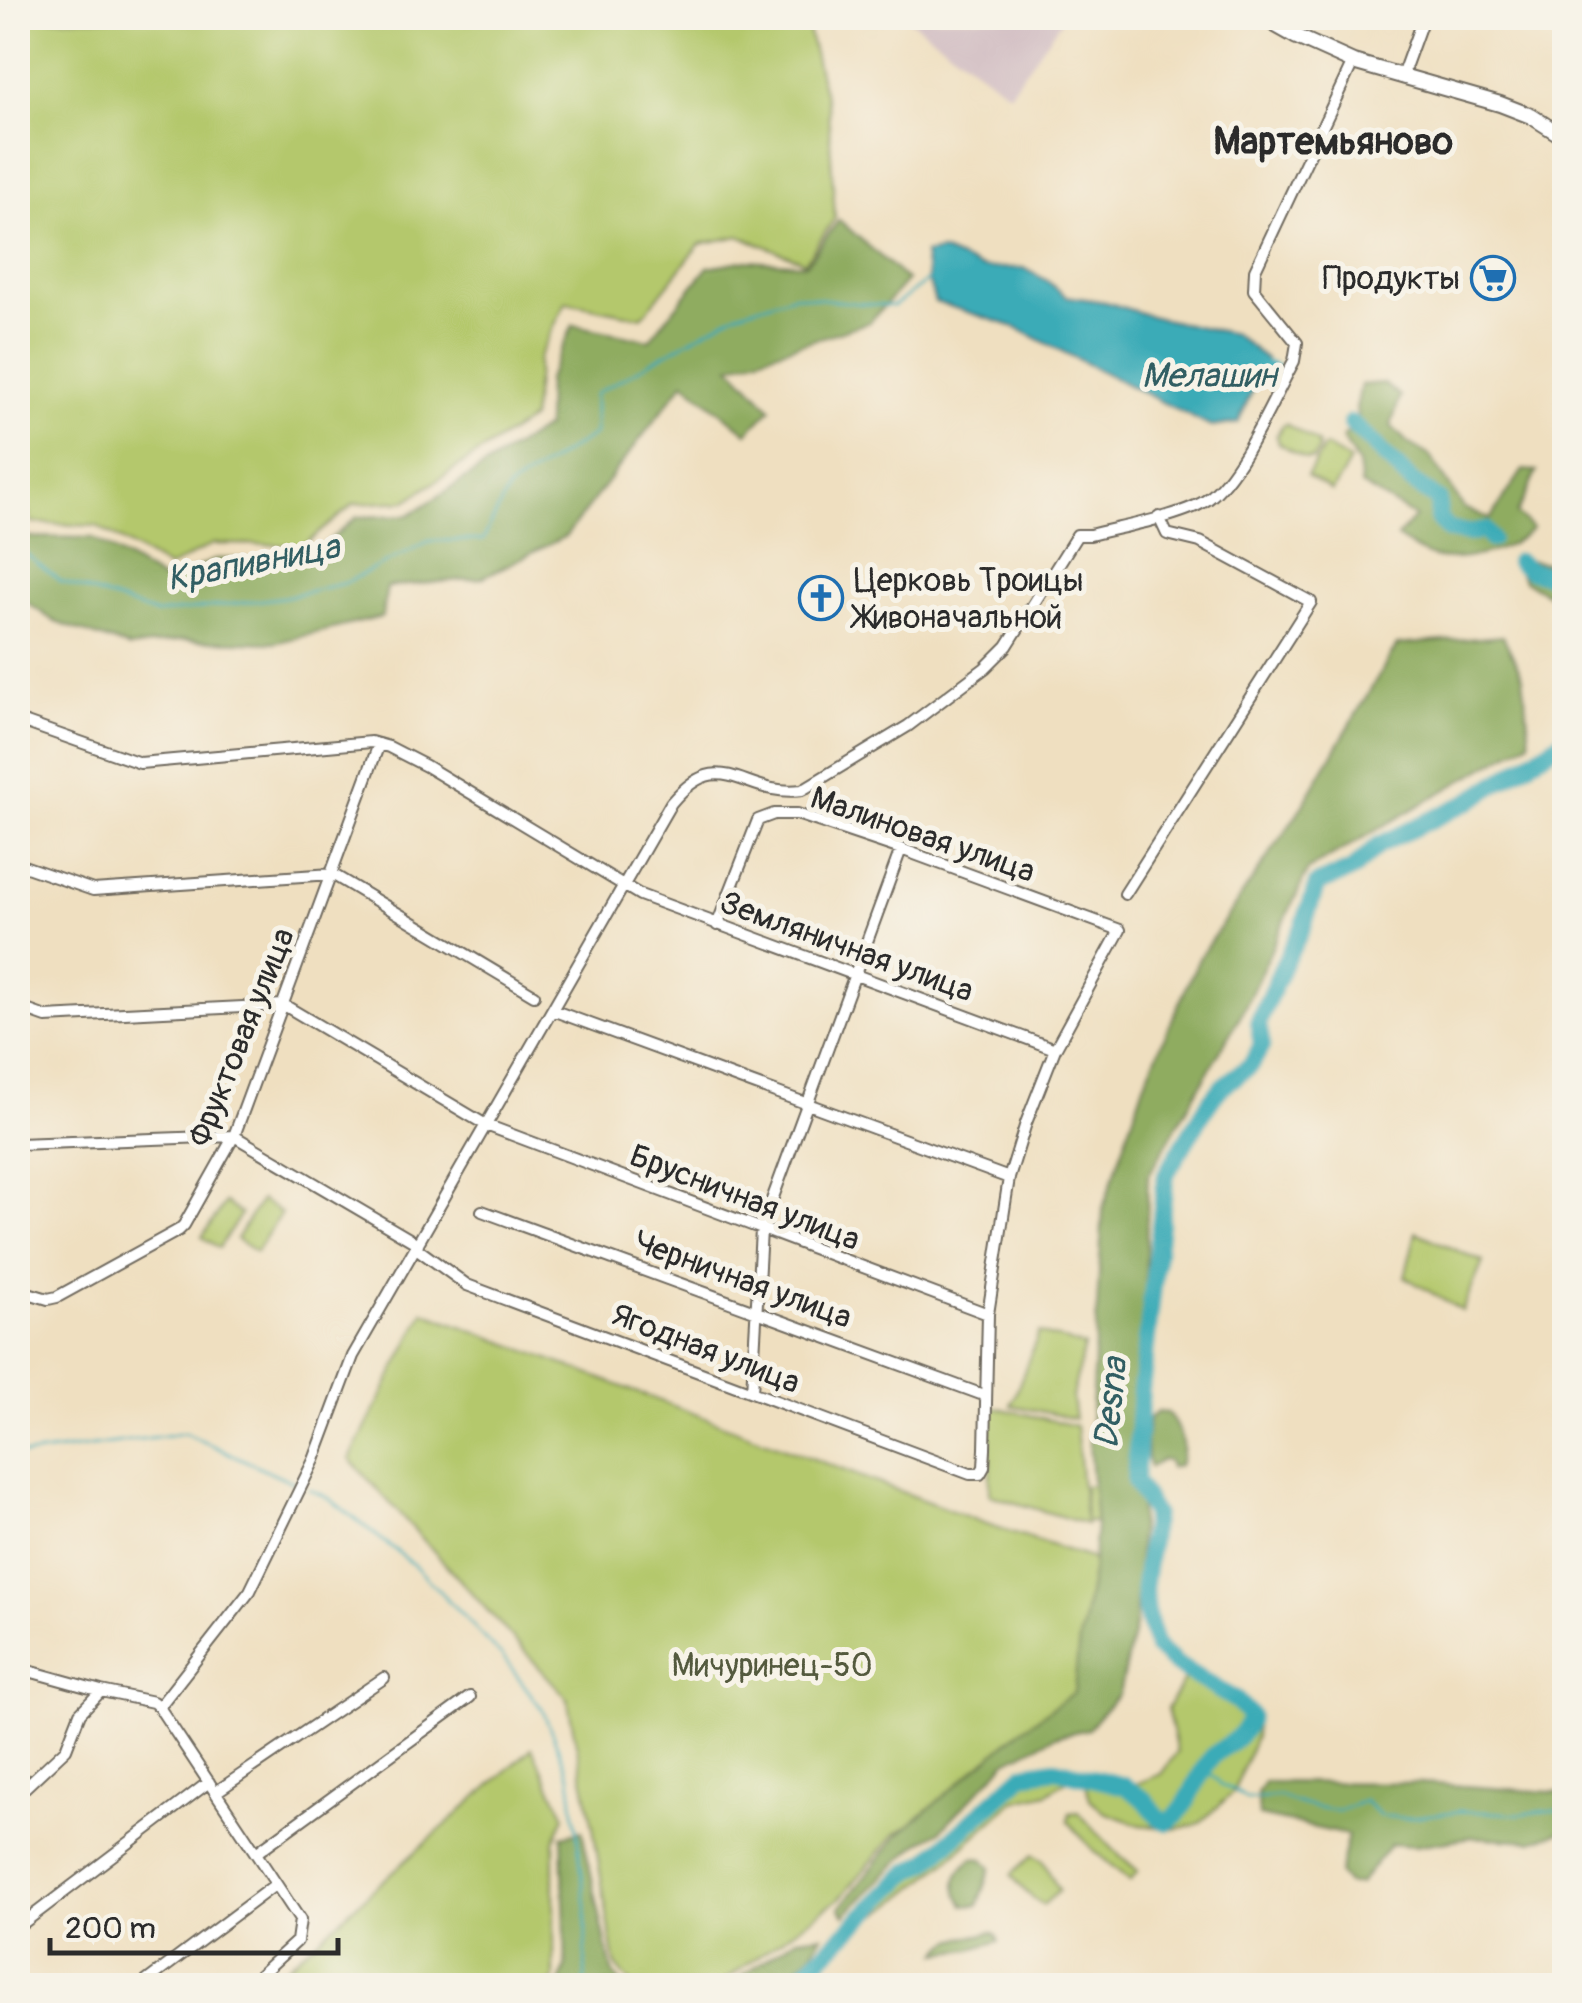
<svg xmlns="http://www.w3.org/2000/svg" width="1582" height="2003" font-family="Pangolin,sans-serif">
	<rect width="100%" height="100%" fill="#f7f3e8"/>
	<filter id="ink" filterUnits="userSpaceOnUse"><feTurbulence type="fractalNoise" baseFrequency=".01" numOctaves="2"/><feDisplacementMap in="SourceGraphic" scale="20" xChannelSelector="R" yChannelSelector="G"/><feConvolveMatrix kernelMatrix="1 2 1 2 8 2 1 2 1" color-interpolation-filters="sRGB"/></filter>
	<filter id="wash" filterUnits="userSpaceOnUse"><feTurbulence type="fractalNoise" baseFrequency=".0048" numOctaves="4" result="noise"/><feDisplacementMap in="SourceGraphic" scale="40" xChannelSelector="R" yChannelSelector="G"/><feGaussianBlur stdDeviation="2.25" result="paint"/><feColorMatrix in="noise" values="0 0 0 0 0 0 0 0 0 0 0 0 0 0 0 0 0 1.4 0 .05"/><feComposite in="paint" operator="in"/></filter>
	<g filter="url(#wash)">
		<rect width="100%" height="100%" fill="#efdfc0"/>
		<path fill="#d2bec3" d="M 907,18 L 1063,18 L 1009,93 Z"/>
		<path fill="#b4c86c" stroke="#707a4c" stroke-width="2.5" d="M 18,18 L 805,18 L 828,108 L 835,218 L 805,262 L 740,236 L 700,244 L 642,317 L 566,302 L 539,357 L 531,419 L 406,501 L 354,504 L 304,545 L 213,544 L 168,568 L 97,526 L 32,523 L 18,478 Z
			M 1286,424 L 1318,443 L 1319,449 L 1313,459 L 1306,459 L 1278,443 L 1276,436 L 1282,426 Z
			M 1325,446 L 1350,461 L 1332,491 L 1307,476 Z
			M 261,1200 L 281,1213 L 256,1252 L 236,1239 Z
			M 225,1203 L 241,1214 L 219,1248 L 202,1237 Z
			M 1416,1232 L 1483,1262 L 1462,1311 L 1405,1277 Z
			M 424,1312 L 984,1523 L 1093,1559 L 1085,1696 L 931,1813 L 895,1834 L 841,1897 L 718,1985 L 632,1985 L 615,1964 L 593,1827 L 567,1698 L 350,1459 Z
			M 1039,1333 L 1084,1346 L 1072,1397 L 1075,1419 L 1011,1405 Z
			M 990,1406 L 1076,1426 L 1085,1519 L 1084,1486 L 1098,1484 L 1099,1523 L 1086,1521 L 1086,1524 L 990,1495 Z
			M 1185,1678 L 1234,1704 L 1255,1723 L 1255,1737 L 1233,1793 L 1201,1822 L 1193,1826 L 1172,1829 L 1140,1825 L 1104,1812 L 1090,1799 L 1085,1780 L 1124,1789 L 1161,1774 L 1177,1752 L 1167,1709 Z
			M 532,1748 L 565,1816 L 554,1841 L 554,1980 L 542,1986 L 266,1985 Z
			M 1053,1772 L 1064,1774 L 1068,1779 L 1048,1793 L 1014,1801 L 945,1863 L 891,1906 L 865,1921 L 855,1917 L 873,1900 L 930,1864 L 1025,1776 Z
			M 1078,1812 L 1115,1851 L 1138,1871 L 1130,1881 L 1093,1850 L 1068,1821 L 1070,1813 Z
			M 1033,1855 L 1043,1861 L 1059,1891 L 1043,1905 C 1029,1897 1020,1887 1011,1874 Z"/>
		<path fill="#8fac60" stroke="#5d6c46" stroke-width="2.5" d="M 839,220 L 907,280 L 870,322 L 731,366 L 771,408 L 747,433 L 684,382 L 566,536 L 481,578 L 387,587 L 382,617 L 274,643 L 183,640 L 130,648 L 55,622 L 18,596 L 18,507 L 27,537 L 93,538 L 166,582 L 216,559 L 307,559 L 357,517 L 409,515 L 546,427 L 547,380 L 573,325 L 649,340 L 708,267 L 747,260 L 806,264 Z
			M 1383,383 L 1400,397 L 1391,426 L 1408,443 L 1430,456 L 1464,508 L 1490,519 L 1523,470 L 1537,471 L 1517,514 L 1532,528 C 1512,551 1461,564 1433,557 C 1420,554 1408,544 1397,537 L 1415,517 L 1361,485 L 1358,464 L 1342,438 L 1359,423 L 1356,409 L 1361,385 Z
			M 1528,560 L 1546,563 L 1564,573 L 1564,603 L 1524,581 L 1515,566 Z
			M 1503,636 L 1523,677 L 1530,741 L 1308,870 L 1243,1011 L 1148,1176 L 1139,1555 L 1135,1626 L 1119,1693 L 1088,1729 L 1056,1736 L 1007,1761 L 939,1832 L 915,1846 L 845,1915 L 840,1908 L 898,1835 L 1020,1731 L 1074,1692 L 1079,1639 L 1082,1630 L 1092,1572 L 1096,1526 L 1089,1443 L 1103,1208 L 1144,1084 L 1199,958 L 1296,816 L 1397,645 Z
			M 1158,1412 L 1168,1413 C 1180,1431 1187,1444 1179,1465 L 1170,1468 L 1168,1461 L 1162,1460 L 1150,1467 L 1147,1458 L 1146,1440 L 1149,1418 Z
			M 1264,1782 L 1421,1783 L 1564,1793 L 1564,1831 L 1532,1841 L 1472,1837 L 1415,1846 L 1391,1844 L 1359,1884 L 1347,1884 L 1339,1874 L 1348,1835 L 1259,1816 L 1257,1793 Z
			M 582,1831 L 612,1972 L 623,1985 L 556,1985 L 559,1985 L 566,1967 L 562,1836 Z
			M 973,1858 L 983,1859 L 991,1868 L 978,1906 L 964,1905 C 950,1883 955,1874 973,1858 Z
			M 990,1932 L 996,1934 L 999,1941 L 972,1949 L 939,1953 C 952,1931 969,1941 990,1932 Z
			M 822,1935 L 812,1954 L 777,1985 L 728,1985 L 797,1938 Z"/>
		<path fill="#3babb7" stroke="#336b71" stroke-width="2.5" d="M 941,251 L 982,268 L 1024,268 L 1046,280 L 1066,296 L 1106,302 L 1154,317 L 1234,334 L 1266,359 L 1238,423 L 1211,427 L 1012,326 L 935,302 L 928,280 L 924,254 Z"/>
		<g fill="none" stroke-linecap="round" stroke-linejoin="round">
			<path stroke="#3babb7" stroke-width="2.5" d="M 18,548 L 60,581 L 157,614 L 285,597 L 345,583 L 429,541 L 483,540 L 509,488 L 595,434 L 595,394 L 737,313 L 794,295 L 853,303 L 894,306 L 928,280
				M 18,1453 L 27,1455 L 185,1433 L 295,1483
				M 309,1489 L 330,1499 L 414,1565 L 503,1657 L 542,1709 L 570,1777 L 586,1907 L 585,1986
				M 1203,1773 L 1214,1776 L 1222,1786 L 1234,1790 L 1247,1799 L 1279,1796 L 1304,1805 L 1338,1811 L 1364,1801 L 1381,1816 L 1405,1818 L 1461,1811 L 1519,1814 L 1564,1809
				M 812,1966 L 828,1986"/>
			<path stroke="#3babb7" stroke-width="18" d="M 1264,369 L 1276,373
				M 1351,423 L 1412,482 L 1439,500 L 1438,518 L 1448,530 L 1469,533 L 1485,530 L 1491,539
				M 1518,562 L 1529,570 L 1564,579
				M 791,1986 L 909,1872 L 927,1862 L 1024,1774 L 1055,1769 L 1125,1786 L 1145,1800 L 1159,1818 L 1167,1822 C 1192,1808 1194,1776 1213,1756 C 1229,1741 1244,1740 1250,1715 L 1237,1701 L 1175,1664 L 1156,1647 L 1146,1611 L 1144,1584 L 1154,1514 L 1135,1481 L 1141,1391 L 1166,1174 L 1212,1098 L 1223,1086 L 1251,1065 L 1262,1045 L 1258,1023 L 1284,963 L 1303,927 L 1317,884 L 1352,870 L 1379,845 L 1468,802 L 1564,740"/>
		</g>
	</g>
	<g filter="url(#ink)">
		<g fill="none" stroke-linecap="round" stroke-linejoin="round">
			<defs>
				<path id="street" d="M 1402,76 L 1423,18
					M 18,720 L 140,763 L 371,742 L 389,747 L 426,766 L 640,895 L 1055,1049
					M 18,864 L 93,890 L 332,874 L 534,995
					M 1125,894 L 1311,602 L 1200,542 L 1167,534 L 1159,517
					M 18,1007 L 46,1017 L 284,1005 L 486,1125 L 988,1314
					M 552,1010 L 1009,1178
					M 18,1144 L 234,1136 L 418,1244
					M 482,1211 L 986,1396
					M 416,1248 L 467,1285 L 970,1474 L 980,1474 L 984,1467 L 985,1449 L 988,1314 L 1009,1178 L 1026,1123 L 1055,1049 L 1120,930 L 901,849 L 797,814 L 774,814 L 758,820 L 717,925
					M 18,1290 L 48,1299 L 57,1297 L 179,1230 L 184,1225 L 234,1136 L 379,744
					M 752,1392 L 761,1230 L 901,849
					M 18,1668 L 101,1691 L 153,1702 L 159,1707 L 300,1920 L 297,1941 L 248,1986
					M 159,1707 L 250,1591 L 314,1460 L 353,1356 L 671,803 C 722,742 742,798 802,790 L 908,726 L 985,668 L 1007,646 L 1077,535 L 1090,535 C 1120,527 1185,516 1208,499 C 1242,474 1273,399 1294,361 L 1297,343 L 1254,290 L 1255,270 L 1353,62
					M 216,1792 L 384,1678
					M 18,1794 L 66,1749 L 80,1713 L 101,1691
					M 256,1853 L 470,1697
					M 18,1927 L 209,1782
					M 140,1986 L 276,1884"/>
				<path id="secondary" d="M 1263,18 L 1295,36 L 1353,62 L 1500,104 L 1531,116 L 1564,137"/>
			</defs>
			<use href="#street" stroke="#706a5f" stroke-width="14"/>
			<use href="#secondary" stroke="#706a5f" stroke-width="18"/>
			<use href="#street" stroke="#fff" stroke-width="10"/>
			<use href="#secondary" stroke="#fff" stroke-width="14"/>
		</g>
	</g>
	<defs>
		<symbol id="supermarket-ring" viewBox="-11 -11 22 22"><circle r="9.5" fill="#f7f3e8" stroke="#1f6fb2" stroke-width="1.5"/><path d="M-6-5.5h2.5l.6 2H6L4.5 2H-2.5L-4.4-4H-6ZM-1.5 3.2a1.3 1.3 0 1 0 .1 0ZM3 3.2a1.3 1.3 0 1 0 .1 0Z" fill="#1f6fb2"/></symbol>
		<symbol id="church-ring" viewBox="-11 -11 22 22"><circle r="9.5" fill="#f7f3e8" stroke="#1f6fb2" stroke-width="1.5"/><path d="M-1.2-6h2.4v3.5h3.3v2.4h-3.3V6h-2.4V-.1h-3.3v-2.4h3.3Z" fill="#1f6fb2"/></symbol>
	</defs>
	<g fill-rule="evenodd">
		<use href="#supermarket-ring" x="1468" y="253" width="50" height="50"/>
		<use href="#church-ring" x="796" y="573" width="50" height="50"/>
	</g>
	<g text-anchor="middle" stroke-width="10" stroke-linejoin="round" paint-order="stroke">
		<g font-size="32" fill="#2b2b2b" stroke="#f7f3e8" text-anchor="end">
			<text x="1460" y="289">Продукты</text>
			<text x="854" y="591" text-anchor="start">Церковь Троицы<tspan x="854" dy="37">Живоначальной</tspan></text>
		</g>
		<g font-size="32" fill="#2b2b2b" stroke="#f7f3e8">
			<text transform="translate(923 834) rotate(19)" y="11">Малиновая улица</text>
			<text transform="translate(847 946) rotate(20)" y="11">Земляничная улица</text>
			<text transform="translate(241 1037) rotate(-68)" y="11">Фруктовая улица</text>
			<text transform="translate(745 1197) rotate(21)" y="11">Брусничная улица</text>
			<text transform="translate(743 1279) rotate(20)" y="11">Черничная улица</text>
			<text transform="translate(706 1348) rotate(21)" y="11">Ягодная улица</text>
		</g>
		<g font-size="32" fill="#545a3e" stroke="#f7f3e8">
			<text x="772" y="1676">Мичуринец-50</text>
		</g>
		<g font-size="35" font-style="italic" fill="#315e63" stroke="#f7f3e8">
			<text x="1209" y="387">Мелашин</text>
			<text transform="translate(253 562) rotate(-11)" y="12">Крапивница</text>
			<text transform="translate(1110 1403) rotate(-84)" y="12">Desna</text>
		</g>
		<g font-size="38" font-weight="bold" fill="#2b2b2b" stroke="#f7f3e8">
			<text x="1333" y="154">Мартемьяново</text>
		</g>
	</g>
	<rect width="1582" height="2003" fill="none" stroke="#f7f3e8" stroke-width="60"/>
	<path d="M50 1938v15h288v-15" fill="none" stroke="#2b2b2b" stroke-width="5"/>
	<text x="65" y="1938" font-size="30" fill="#2b2b2b" stroke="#f7f3e8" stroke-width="8" paint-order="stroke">200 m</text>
</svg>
